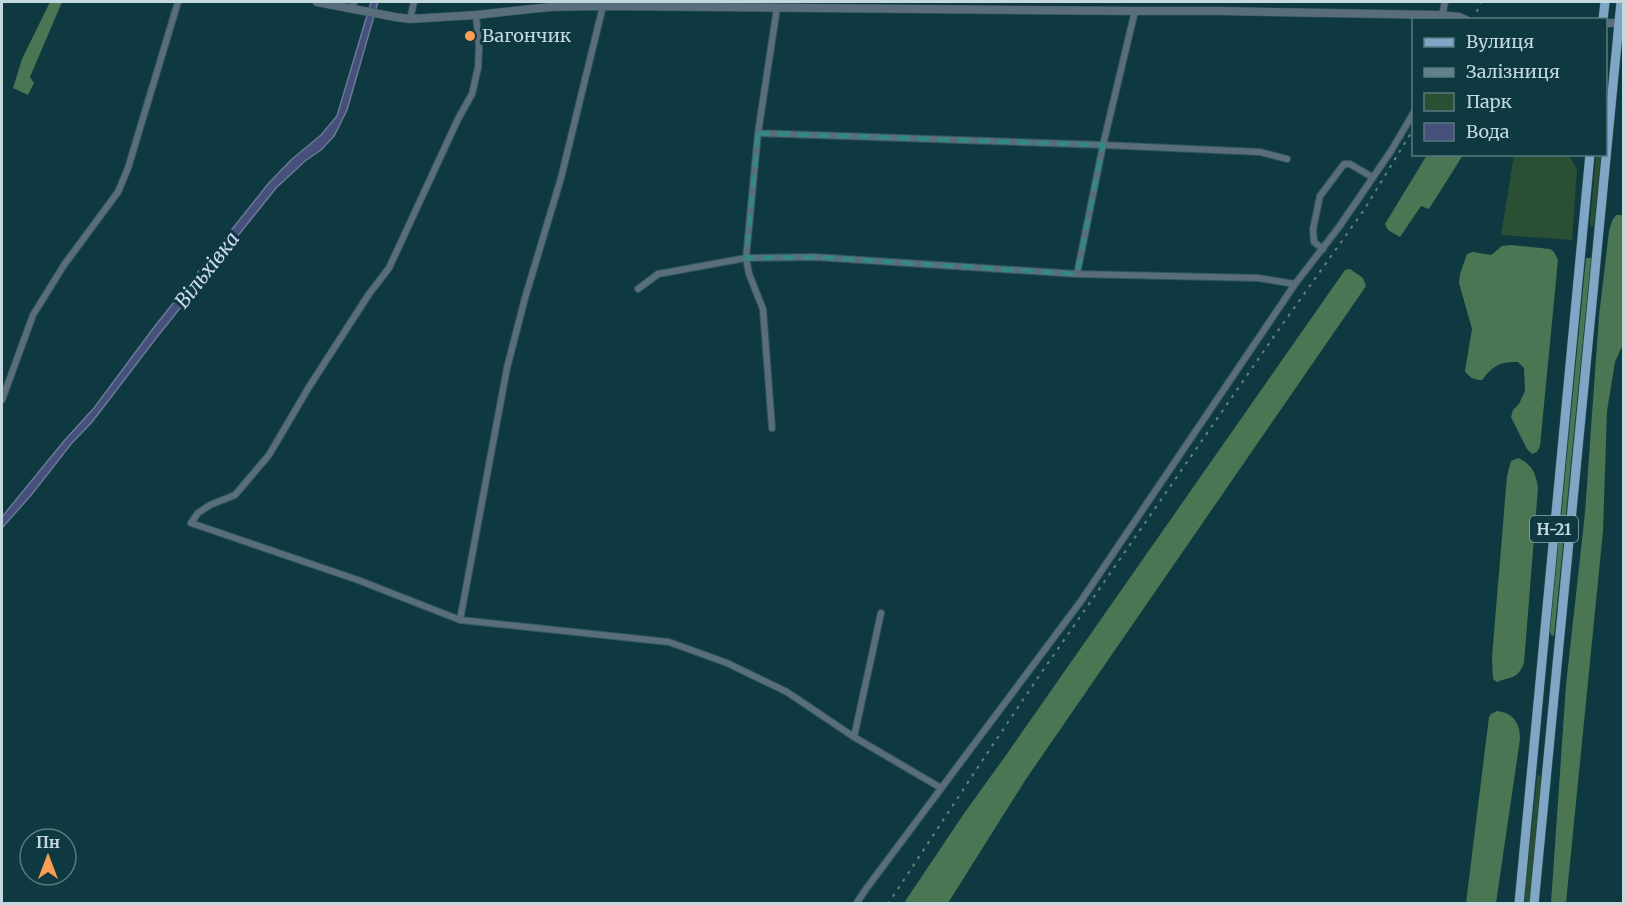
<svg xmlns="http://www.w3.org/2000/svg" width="1625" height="905" font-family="Merriweather,serif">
	<rect width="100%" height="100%" fill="#0f3940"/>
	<path fill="#2a4f32" d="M 1514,155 L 1569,155 L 1577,169 L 1572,240 L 1501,235 Z
		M 1596,155 L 1601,155 L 1594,225 L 1591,227 L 1590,223 Z
		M 1539,774 L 1541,778 L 1529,903 L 1524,903 L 1537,778 Z"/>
	<path fill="#4b7653" d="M 50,2 L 62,2 L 30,77 L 34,83 L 28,95 L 13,88 L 22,59 Z
		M 1427,155 L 1463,155 L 1429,209 L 1421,206 L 1400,237 L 1388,230 L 1385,224 Z
		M 1616,215 L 1620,215 L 1623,216 L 1623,344 L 1615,362 L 1607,411 L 1603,531 L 1566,903 L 1551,903 L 1566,685 L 1585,513 L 1599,316 L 1609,231 L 1612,221 Z
		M 1511,245 L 1550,249 L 1554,252 L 1558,260 L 1540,446 L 1537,452 L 1532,454 L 1527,449 L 1511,417 L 1513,410 L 1519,404 L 1525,391 L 1524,368 L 1518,362 C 1501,361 1492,366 1482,380 C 1474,380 1470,378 1465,371 L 1472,329 L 1459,283 L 1460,274 L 1467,254 L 1473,252 L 1491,255 L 1502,246 Z
		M 1586,258 L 1591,258 L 1554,636 L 1551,635 L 1550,631 Z
		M 1350,269 L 1363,278 L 1366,286 L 1026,779 L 948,903 L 904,903 L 965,812 L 1004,758 L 1345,270 Z
		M 1518,458 C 1532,464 1536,473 1538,488 L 1524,663 C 1517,680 1512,676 1497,682 L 1493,679 L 1492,657 L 1507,476 L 1511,461 Z
		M 1497,711 C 1514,713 1520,724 1520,739 L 1496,903 L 1466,903 L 1489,717 L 1491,714 Z"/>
	<path fill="#45507b" stroke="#6b7998" stroke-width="1.5" d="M 371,2 L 378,2 L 347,110 L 334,136 L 321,150 L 305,161 L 276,188 L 157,337 L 92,422 L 71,444 L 32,494 L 2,528 L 2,517 L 64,441 L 94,408 L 155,326 L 268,184 L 291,160 L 321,135 L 337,116 Z"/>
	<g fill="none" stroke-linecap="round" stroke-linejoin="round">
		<defs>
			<path id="minor" d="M 353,8 L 354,2
				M 476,15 L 479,47 L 478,68 L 472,94 L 458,119 L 389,268 L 369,294 L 309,387 L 269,455 L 235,495 L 210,505 L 198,513 L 191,523 L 358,580 L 460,620 L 669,642 L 727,663 L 787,692 L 854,737 L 941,788
				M 410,19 L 414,2
				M 1441,20 L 1445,2
				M 758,133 L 1103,145 L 1260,152 L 1287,159
				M 1323,249 L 1314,242 L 1313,229 L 1320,196 L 1344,164 L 1350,164 L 1372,177
				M 1077,274 L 1103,145 L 1135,11
				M 638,289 L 658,274 L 746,258 L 815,257 L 1077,274 L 1258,278 L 1295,284
				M 2,400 L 33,315 L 64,265 L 118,192 L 128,168 L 178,2
				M 772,428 L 763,309 L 749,274 L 746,258 L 758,133 L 777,8
				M 460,620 L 507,368 L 525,298 L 561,178 L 603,6
				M 854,737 L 881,613
				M 856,904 L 866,889 L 1081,601 L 1295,284 L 1339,227 L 1391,151 L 1414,112"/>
			<path id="tertiary" d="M 317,2 L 395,17 L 410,19 L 476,15 L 550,7 L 603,6 L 1135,11 L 1220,11 L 1441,15 L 1459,17 L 1466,20
				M 1606,23 L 1619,23"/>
			<path id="primary" d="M 1603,20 L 1605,2
				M 1519,904 L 1590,154
				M 1534,904 L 1621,2"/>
		</defs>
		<use href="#minor" stroke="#30565c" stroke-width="8"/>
		<use href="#tertiary" stroke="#30565c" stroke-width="9"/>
		<use href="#primary" stroke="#30565c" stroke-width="10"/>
		<use href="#minor" stroke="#5a6d7b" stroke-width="6"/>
		<use href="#tertiary" stroke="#5a6d7b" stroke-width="8"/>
		<use href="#primary" stroke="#7fa6c4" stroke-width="9"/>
		<path stroke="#628288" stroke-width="2" stroke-dasharray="3 6" stroke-linecap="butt" d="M 1473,20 L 1481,2
			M 888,904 L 982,761 L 1035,682 L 1277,332 L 1364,210 L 1414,128"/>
	</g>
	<path fill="none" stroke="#338a84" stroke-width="4.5" stroke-dasharray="12 8" stroke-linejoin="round" d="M 758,133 L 1103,145 L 1077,274 L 815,257 L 746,258 Z"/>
	<circle fill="#fb9e51" stroke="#0f3940" stroke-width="2" cx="470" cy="36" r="6"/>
	<g text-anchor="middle" stroke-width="6" stroke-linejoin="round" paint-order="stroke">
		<rect fill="#0f3940" stroke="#8ea9ae" stroke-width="1.5" x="1530" y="516" width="48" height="26" rx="4.5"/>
		<g font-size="16" font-weight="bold" fill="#c4d9dd">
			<text x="1554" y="535">Н-21</text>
		</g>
		<g font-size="18" fill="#c4d9dd" stroke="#0f3940" text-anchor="start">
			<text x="482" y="42">Вагончик</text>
		</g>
		<g font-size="20" font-style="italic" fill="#ccd5f2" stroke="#0f3940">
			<text transform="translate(207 270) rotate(-52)" y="7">Вільхівка</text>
		</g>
	</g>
	<rect width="1625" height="905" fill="none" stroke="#c4d9dd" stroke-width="6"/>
	<rect x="1412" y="18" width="195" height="138" fill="#0f3940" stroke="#57797f" stroke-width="1.5"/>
	<rect x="1424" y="38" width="30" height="9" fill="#7fa6c4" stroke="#57797f" stroke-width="1.5"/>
	<text x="1466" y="48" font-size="18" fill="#c4d9dd">Вулиця</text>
	<rect x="1424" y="68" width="30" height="9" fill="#628288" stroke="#57797f" stroke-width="1.5"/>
	<text x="1466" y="78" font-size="18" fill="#c4d9dd">Залізниця</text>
	<rect x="1424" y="93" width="30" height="18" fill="#2a4f32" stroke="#57797f" stroke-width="1.5"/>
	<text x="1466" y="108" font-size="18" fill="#c4d9dd">Парк</text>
	<rect x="1424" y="123" width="30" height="18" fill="#45507b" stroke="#57797f" stroke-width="1.5"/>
	<text x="1466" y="138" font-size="18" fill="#c4d9dd">Вода</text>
	<g transform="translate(48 857)"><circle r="28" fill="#0f3940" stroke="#57797f" stroke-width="1.5"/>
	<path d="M0-4.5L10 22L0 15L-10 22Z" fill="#fb9e51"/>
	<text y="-9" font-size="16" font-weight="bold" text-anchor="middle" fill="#c4d9dd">Пн</text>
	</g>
</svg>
